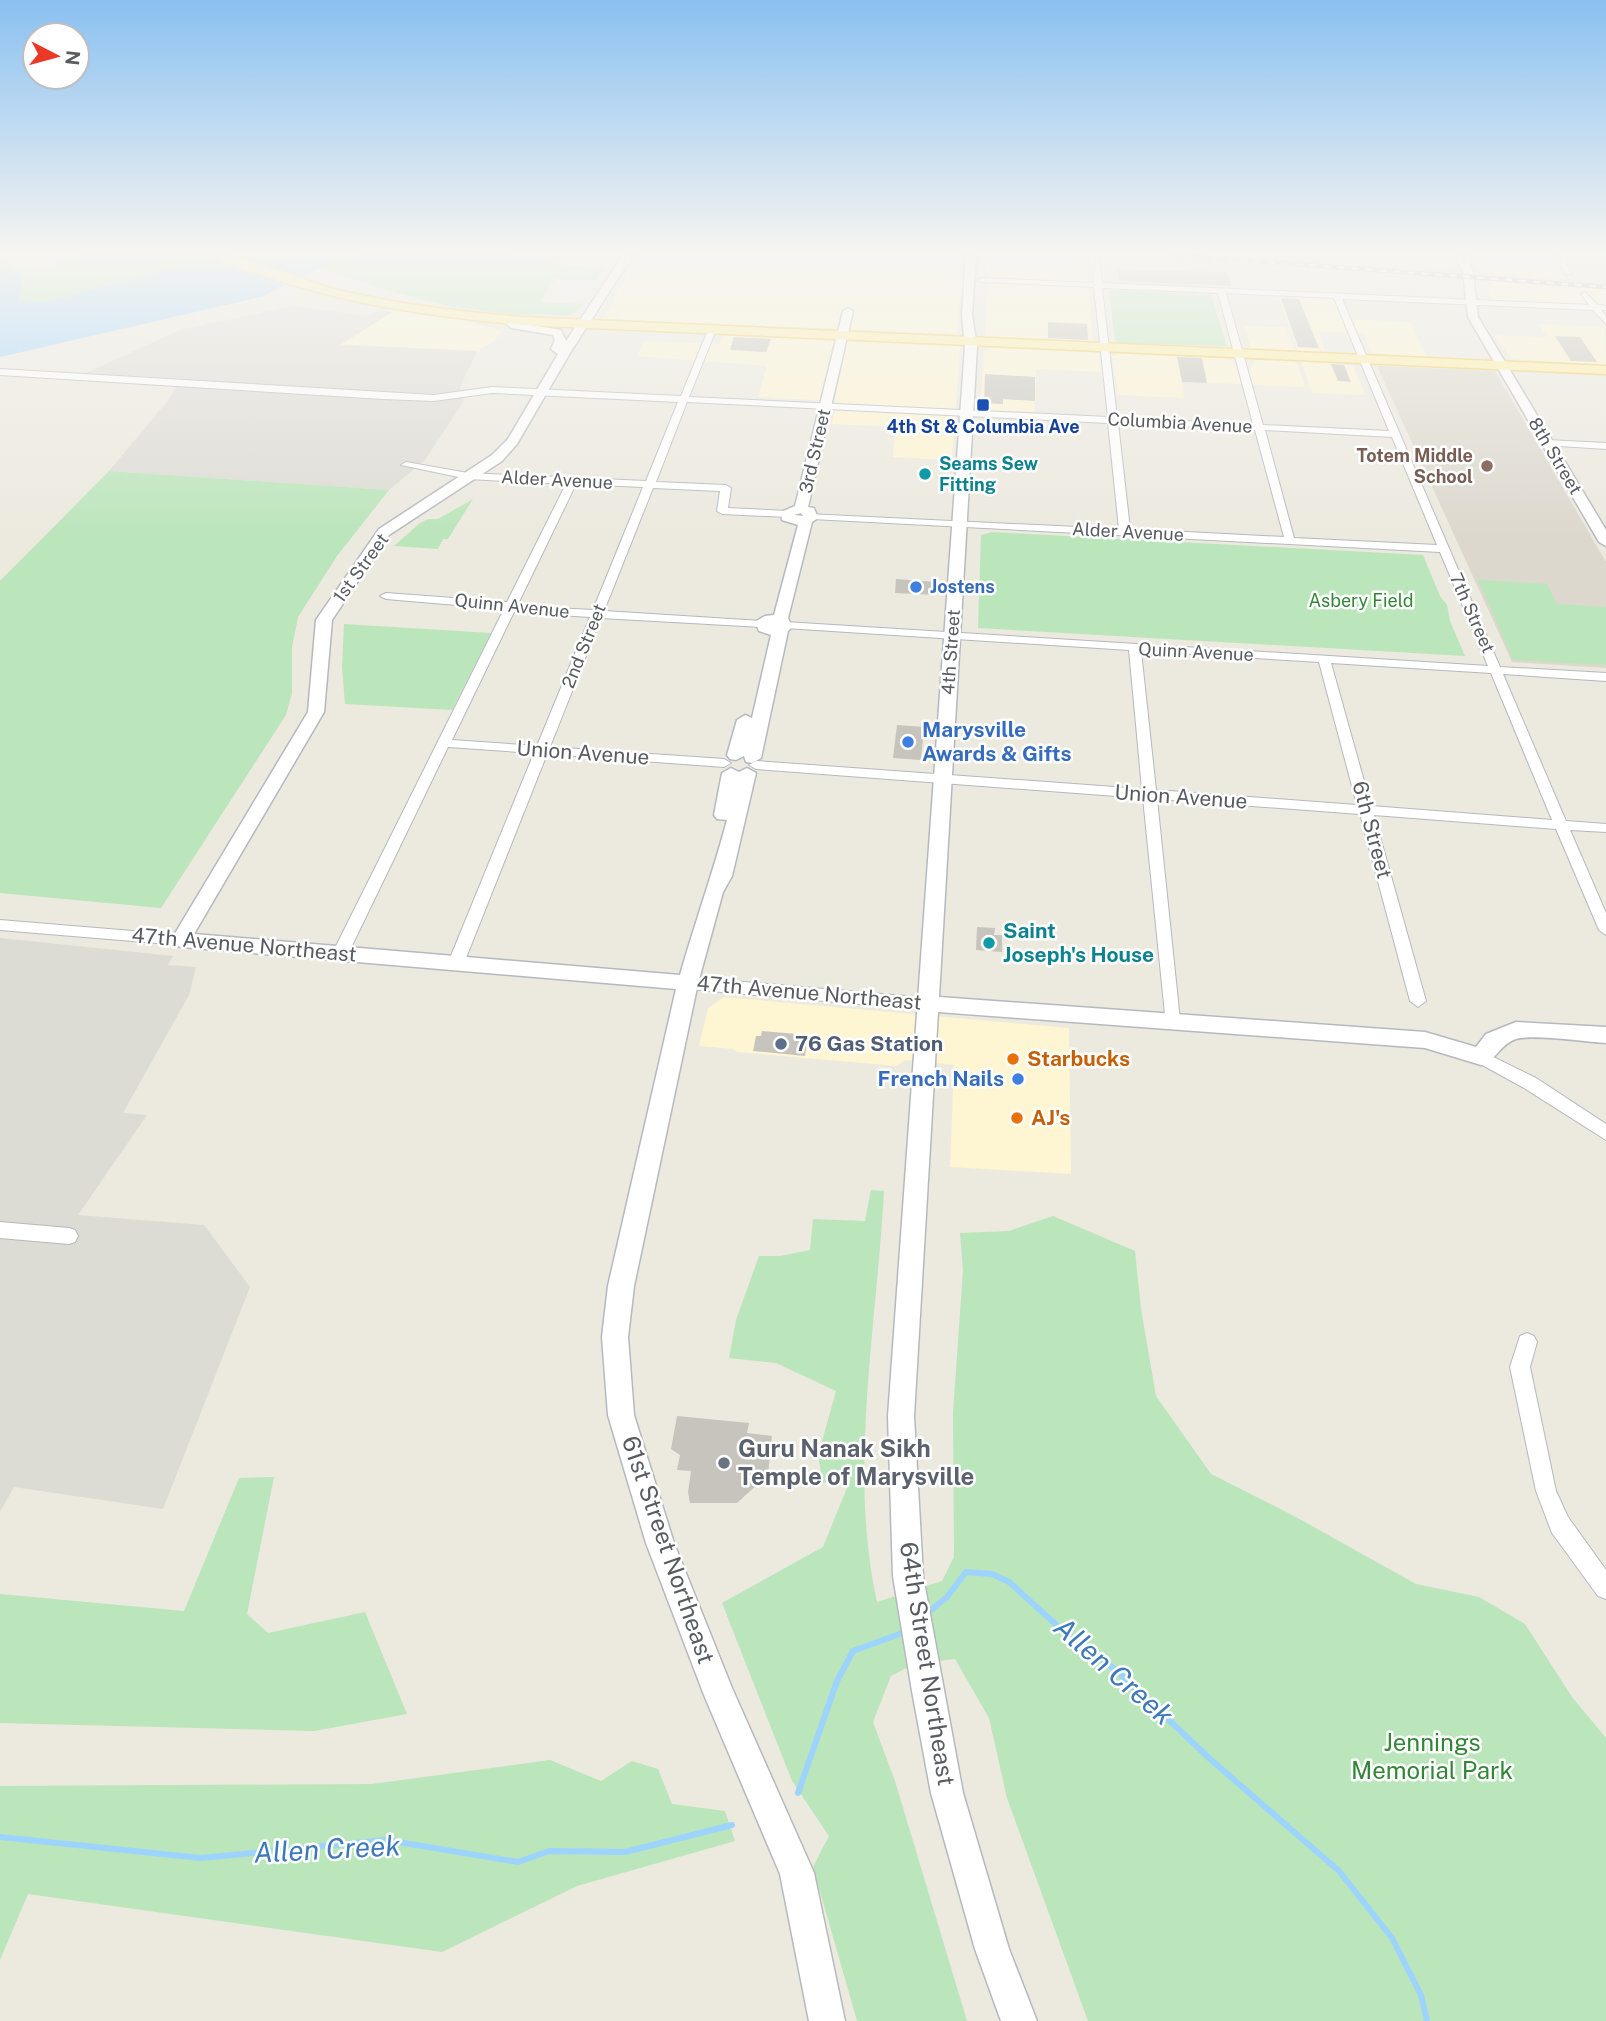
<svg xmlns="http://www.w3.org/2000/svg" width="1606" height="2021" font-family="'Public Sans',sans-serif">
	<rect width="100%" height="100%" fill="#ece9df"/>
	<path fill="#fef5d2" d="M 638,255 L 963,255 L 957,334 L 603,319 Z
		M 990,255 L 1086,258 L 1093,341 L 985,337 Z
		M 1328,255 L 1449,255 L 1455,269 L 1331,261 Z
		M 1471,255 L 1553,255 L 1565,270 L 1561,271 L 1568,280 L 1482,272 Z
		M 1494,280 L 1606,289 L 1606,307 L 1494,302 L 1490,299 L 1489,287 Z
		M 1279,297 L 1335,299 L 1344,319 L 1410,322 L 1427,357 L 1380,355 L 1371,351 L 1364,333 L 1319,332 L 1329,363 L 1353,366 L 1365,395 L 1312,393 Z
		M 394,311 L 460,320 L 502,331 L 494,341 L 477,351 L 339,344 Z
		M 1539,324 L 1604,327 L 1606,365 L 1512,359 L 1494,335 L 1547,337 Z
		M 1243,326 L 1286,327 L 1295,352 L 1252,349 Z
		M 723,335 L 960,346 L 952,460 L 893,457 L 896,427 L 832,424 L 836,401 L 758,397 L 767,366 L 637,356 L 644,341 L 719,344 Z
		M 1004,347 L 1093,351 L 1099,354 L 1101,372 L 1036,369 L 1035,413 L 983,411 L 980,408 L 984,351 L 992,347 Z
		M 1119,353 L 1229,358 L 1234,362 L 1241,384 L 1182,382 L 1184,398 L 1118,395 L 1112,356 Z
		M 1260,359 L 1296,361 L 1305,387 L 1253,385 L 1249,372 L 1255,360 Z
		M 724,997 L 1069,1028 L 1071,1174 L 950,1167 L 954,1065 L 905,1060 L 897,1066 L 737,1052 L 733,1049 L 699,1046 L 708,1008 Z"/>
	<path fill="#dcdbd4" d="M 293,306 L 367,316 L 381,310 L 392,312 L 340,345 L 477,351 L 460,387 L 464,401 L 425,460 L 389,490 L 109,471 L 169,399 L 178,383 L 77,377 L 180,330 Z
		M 0,938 L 173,956 L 168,965 L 196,967 L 189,995 L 123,1113 L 147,1115 L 78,1215 L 204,1225 L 250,1287 L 163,1509 L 14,1487 L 0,1512 Z"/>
	<path fill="#dcd8ce" d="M 1377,366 L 1495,371 L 1606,562 L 1606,668 L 1512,662 Z"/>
	<path fill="#bbe5bb" d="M 82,255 L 226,255 L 44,302 L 27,301 L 0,309 L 0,262 L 36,272 Z
		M 360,255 L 510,255 L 540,258 L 560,265 L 605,268 L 597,280 L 555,279 L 540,302 L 583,304 C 571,324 553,312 534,314 C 520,316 502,313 486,311 C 426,304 379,288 321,269 Z
		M 1114,290 L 1211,295 L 1227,346 L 1119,343 L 1115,339 L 1109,292 Z
		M 109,471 L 389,490 L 337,556 L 298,617 L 292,647 L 292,693 L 286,715 L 161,908 L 0,893 L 0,581 Z
		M 473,499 L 448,539 L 443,539 L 438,549 L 394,546 L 420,523 L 428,519 L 438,519 Z
		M 992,532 L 1423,555 L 1440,596 L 1447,605 L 1450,621 L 1465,656 L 978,628 L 981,535 Z
		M 1478,580 L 1547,584 L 1557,604 L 1606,607 L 1606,665 L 1513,660 Z
		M 344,624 L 491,633 L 452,710 L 345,704 L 342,667 Z
		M 871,1190 L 884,1191 C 877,1323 848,1473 877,1602 L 942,1581 L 954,1557 L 953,1413 L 963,1270 L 960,1233 L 1009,1231 L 1053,1216 L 1135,1251 L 1141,1309 L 1156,1396 L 1211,1474 L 1294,1516 L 1416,1584 L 1479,1597 L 1525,1624 L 1572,1697 L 1606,1738 L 1606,2021 L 1088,2021 L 1007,1798 L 989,1718 L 955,1659 L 914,1664 L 891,1676 L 873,1722 L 895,1781 L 967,2021 L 857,2021 L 813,1867 L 829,1836 L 792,1781 L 722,1603 L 823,1547 L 851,1478 L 823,1483 L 818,1456 L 836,1391 L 776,1363 L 729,1358 L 736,1320 L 759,1256 L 780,1256 L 810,1250 L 813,1219 L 865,1221 Z
		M 274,1477 L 247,1614 L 268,1633 L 365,1612 L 407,1714 L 314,1731 L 0,1723 L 0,1594 L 184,1611 L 239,1478 Z
		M 550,1760 L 601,1781 L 632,1761 L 658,1769 L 672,1804 L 725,1811 L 735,1841 L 577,1886 L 442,1952 L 28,1894 L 0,1960 L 0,1786 L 372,1784 Z"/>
	<path fill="#9dd3ff" d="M 226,255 L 353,255 C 323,268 292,278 265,296 L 0,357 L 0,268 L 23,275 L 18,300 L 44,302 Z"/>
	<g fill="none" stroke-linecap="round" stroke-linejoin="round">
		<path stroke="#9dd3ff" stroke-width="6" d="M 925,1615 L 947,1597 L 966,1572 L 992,1574 L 1009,1582 L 1062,1630 L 1117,1671 L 1209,1758 L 1339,1871 L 1392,1938 L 1421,1995 L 1427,2021
			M 798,1793 L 837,1681 L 853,1651 L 905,1632
			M 0,1837 L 201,1858 L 386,1840 L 518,1862 L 549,1851 L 625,1852 L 732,1825"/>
	</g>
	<path fill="#c7c4bd" d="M 1117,270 L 1227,272 L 1231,286 L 1118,281 Z
		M 1281,298 L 1299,299 L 1319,348 L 1298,347 Z
		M 1048,322 L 1087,324 L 1088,340 L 1048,338 Z
		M 1555,336 L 1580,337 L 1597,362 L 1571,361 Z
		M 734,337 L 771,339 L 766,352 L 730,350 Z
		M 1177,357 L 1202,358 L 1207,383 L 1182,382 Z
		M 1331,364 L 1344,365 L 1351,382 L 1338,381 Z
		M 985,374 L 1035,377 L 1035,401 L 1003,399 L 1003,404 L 984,403 Z
		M 896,579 L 937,582 L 936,595 L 895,593 Z
		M 897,725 L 924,727 L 921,760 L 893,758 Z
		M 977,927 L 995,928 L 994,935 L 1002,935 L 1002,952 L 976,950 Z
		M 762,1031 L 808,1035 L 805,1056 L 753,1051 L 756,1036 L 761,1036 Z
		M 677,1416 L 749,1423 L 747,1433 L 772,1436 L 768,1475 L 737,1503 L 690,1503 L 688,1492 L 691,1471 L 677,1470 L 680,1455 L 671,1449 Z"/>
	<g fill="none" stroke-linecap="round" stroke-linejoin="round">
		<defs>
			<path id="street" d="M 1095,255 L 1099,257 L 1102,283 L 1589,305 L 1581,294 L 1585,292 L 1598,305 L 1606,306 L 1606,310 L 1601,310 L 1606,316 L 1606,324 L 1593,310 L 1342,299 L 1500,667 L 1606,673 L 1606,681 L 1503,674 L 1566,821 L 1606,824 L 1606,832 L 1570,830 L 1606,913 L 1606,935 L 1599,930 L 1556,829 L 1374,815 L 1426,1001 L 1418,1007 L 1410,1001 L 1360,814 L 1157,799 L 1180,1020 L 1172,1026 L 1166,1024 L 1143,798 L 756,769 L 749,765 L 756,761 L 1142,789 L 1129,650 L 785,628 L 779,625 L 785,622 L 1488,666 L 1440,552 L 812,519 L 808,518 L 808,514 L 1119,529 L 1108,423 L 687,402 L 656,482 L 726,485 L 731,488 L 728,508 L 787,511 L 792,514 L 787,517 L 722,514 L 717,511 L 720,491 L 653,488 L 604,611 L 762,621 L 768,624 L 762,627 L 601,618 L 550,747 L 724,759 L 731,763 L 724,767 L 547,754 L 464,963 L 456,968 L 448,963 L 534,753 L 448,747 L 348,954 L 345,958 L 335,958 L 332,954 L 504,609 L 386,599 L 380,596 L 386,593 L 507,602 L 566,484 L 468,479 L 401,465 L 406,462 L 468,473 L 646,481 L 678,402 L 492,393 L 434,401 L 383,399 L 0,375 L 0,369 L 434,395 L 492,387 L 681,396 L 708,330 L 712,328 L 716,330 L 689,397 L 1108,417 L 1094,287 L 982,282 L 978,280 L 982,278 L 1094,283 L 1091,257 ZM 1102,288 L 1218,293 L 1253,424 L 1117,418 ZM 1226,293 L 1334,298 L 1389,431 L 1263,425 ZM 1118,423 L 1255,430 L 1284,537 L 1130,529 ZM 1265,430 L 1392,437 L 1437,545 L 1294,538 ZM 576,484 L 643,487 L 593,610 L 517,606 ZM 514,612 L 590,617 L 537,746 L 452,740 ZM 1141,651 L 1319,662 L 1357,805 L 1156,790 ZM 1331,663 L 1491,673 L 1552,820 L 1371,806 Z
				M 1552,255 L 1560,255 L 1572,274 L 1566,274 Z
				M 1547,440 L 1606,443 L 1606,449 L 1544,445 L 1544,441 Z
				M 0,920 L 181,935 L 188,940 L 181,945 L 0,930 Z
				M 688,977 L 928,998 L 936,1004 L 928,1010 L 688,989 L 680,983 Z
				M 1481,1051 L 1536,1078 L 1606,1124 L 1606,1140 L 1524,1088 L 1475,1061 L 1473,1057 L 1475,1053 Z
				M 0,1222 L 69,1228 L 75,1230 L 78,1236 L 75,1242 L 69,1244 L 0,1238 Z
				M 1527,1333 L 1534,1336 L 1537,1342 L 1530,1367 L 1556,1491 L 1568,1517 L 1606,1570 L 1606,1599 L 1598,1596 L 1552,1533 L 1536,1491 L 1510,1367 L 1520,1336 Z"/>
			<path id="secondary" d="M 623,255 L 633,255 L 570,353 L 517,444 L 502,461 L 389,535 L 332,620 L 324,712 L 194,934 L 680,975 C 695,922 713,873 727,820 L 717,819 L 714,815 L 722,773 L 731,768 L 739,772 L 747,768 L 756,773 L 732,876 L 723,892 L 698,983 L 634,1286 L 628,1337 L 634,1415 L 674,1543 L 732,1688 L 814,1873 L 845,2021 L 809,2021 L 780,1874 L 704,1695 L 646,1543 L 608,1415 L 602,1337 L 608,1286 L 676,989 L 181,947 L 174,945 L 171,940 L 308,712 L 316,620 L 379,529 L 492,455 L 508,439 L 558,354 L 551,349 L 555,340 L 553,335 L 511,328 L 501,319 L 506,316 L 518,323 L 561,330 L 566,341 Z
				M 966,255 L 976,255 L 972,315 L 977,347 L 939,997 L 1425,1032 L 1476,1047 L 1486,1034 L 1516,1022 L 1606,1027 L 1606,1043 C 1586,1042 1533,1034 1516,1039 C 1500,1044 1496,1061 1481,1065 L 1425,1048 L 938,1012 L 914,1416 L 923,1576 L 963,1793 L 1009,1949 L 1037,2021 L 1001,2021 L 975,1949 L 931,1793 L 912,1691 L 893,1576 L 888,1416 L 965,347 L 962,315 Z
				M 1456,255 L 1466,255 L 1473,272 L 1478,317 L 1606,530 L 1606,546 L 1599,542 L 1468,317 L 1463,272 Z
				M 848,308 L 853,311 L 808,507 L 814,508 L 818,518 L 812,522 L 788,618 L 792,627 L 788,631 L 761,758 L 752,763 L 746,762 L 744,756 L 736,760 L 730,759 L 727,755 L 737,720 L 745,715 L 752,718 L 771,635 L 759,631 L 755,622 L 765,616 L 774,615 L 798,525 L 782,520 L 781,512 L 795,506 L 843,311 ZM 801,513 L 803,516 L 794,515 Z"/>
			<path id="primary" d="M 212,255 C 243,253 307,283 342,291 C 402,305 463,312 524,317 L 1606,366 L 1606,374 L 524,325 C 433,317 343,304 256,273 C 243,268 223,264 212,255 Z"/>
		</defs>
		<use href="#street" stroke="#b5b8bd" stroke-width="2"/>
		<use href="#secondary" stroke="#b5b9bf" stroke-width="3"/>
		<use href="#primary" stroke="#f3c851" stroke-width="3"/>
		<use href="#street" fill="#fff" fill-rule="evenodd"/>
		<use href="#secondary" fill="#fff" fill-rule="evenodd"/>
		<use href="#primary" fill="#fff1a2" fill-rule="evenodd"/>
		<defs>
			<path id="rail" d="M 1170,255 L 1606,287"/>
		</defs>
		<use href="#rail" stroke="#b1b2b2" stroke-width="4.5"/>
		<use href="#rail" stroke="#fff" stroke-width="2.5" stroke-dasharray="7" stroke-linecap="butt"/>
	</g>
	<linearGradient id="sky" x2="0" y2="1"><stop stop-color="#8ac0f1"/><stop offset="0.47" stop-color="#f6f5f1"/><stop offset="1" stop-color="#f6f5f1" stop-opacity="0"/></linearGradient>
	<rect width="1606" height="538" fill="url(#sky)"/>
	<rect fill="#1a4fb4" stroke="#fff" stroke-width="2.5" x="976" y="398" width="14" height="14" rx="3.5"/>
	<circle fill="#8d6e63" stroke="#fff" stroke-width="2.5" cx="1487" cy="466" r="7"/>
	<g fill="#0f9aa8" stroke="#fff" stroke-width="2.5">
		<circle cx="925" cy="474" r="7"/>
		<circle cx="989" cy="943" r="7"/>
	</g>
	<g fill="#3f7fe0" stroke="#fff" stroke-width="2.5">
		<circle cx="916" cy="587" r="7"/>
		<circle cx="908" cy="742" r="7"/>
		<circle cx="1018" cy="1079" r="7"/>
	</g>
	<circle fill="#5c6f8a" stroke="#fff" stroke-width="2.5" cx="781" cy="1044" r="7"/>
	<g fill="#e8710a" stroke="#fff" stroke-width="2.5">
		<circle cx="1013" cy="1059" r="7"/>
		<circle cx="1017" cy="1118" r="7"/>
	</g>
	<circle fill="#6b7280" stroke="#fff" stroke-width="2.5" cx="724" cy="1463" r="7"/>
	<g text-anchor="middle" stroke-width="5" stroke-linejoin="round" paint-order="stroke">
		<g font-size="18" fill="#585c61" stroke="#fff">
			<text transform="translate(1180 423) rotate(3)" y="6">Columbia Avenue</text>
			<text transform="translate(815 451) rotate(-77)" y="6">3rd Street</text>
			<text transform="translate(1555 456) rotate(59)" y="6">8th Street</text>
			<text transform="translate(557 480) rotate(3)" y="6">Alder Avenue</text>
			<text transform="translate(1128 532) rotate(3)" y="6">Alder Avenue</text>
			<text transform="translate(361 568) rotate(-54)" y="6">1st Street</text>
			<text transform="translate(512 606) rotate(6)" y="6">Quinn Avenue</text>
			<text transform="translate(1472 613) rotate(66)" y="6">7th Street</text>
			<text transform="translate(584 646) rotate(-68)" y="6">2nd Street</text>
			<text transform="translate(951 652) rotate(-86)" y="6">4th Street</text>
			<text transform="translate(1196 652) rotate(3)" y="6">Quinn Avenue</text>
		</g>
		<g font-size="18" font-weight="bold" fill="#164399" stroke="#fff">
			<text x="983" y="433">4th St &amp; Columbia Ave</text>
		</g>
		<g font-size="18" font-weight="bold" fill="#785e54" stroke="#fff" text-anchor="end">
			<text x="1473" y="462">Totem Middle<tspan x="1473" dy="21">School</tspan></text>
		</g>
		<g font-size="18" font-weight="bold" fill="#0d838f" stroke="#fff" text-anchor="start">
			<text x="939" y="470">Seams Sew<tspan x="939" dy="21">Fitting</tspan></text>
		</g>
		<g font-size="18" font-weight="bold" fill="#366cbe" stroke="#fff" text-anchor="start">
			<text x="930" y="593">Jostens</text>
		</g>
		<g font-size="18" fill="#338638" stroke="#fff">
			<text x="1361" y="607">Asbery Field</text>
		</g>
		<g font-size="21" font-weight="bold" fill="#366cbe" stroke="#fff" text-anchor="start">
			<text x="922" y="737">Marysville<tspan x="922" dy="24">Awards &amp; Gifts</tspan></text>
			<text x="1004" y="1086" text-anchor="end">French Nails</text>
		</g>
		<g font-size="21" fill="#585c61" stroke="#fff">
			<text transform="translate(583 753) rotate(4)" y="7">Union Avenue</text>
			<text transform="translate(1181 797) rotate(4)" y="7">Union Avenue</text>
			<text transform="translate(1372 830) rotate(75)" y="7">6th Street</text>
			<text transform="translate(244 945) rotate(5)" y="7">47th Avenue Northeast</text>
			<text transform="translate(809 993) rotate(5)" y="7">47th Avenue Northeast</text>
		</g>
		<g font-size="21" font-weight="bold" fill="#0d838f" stroke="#fff" text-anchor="start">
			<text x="1003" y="938">Saint<tspan x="1003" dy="24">Joseph's House</tspan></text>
		</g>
		<g font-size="21" font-weight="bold" fill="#4e5e75" stroke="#fff" text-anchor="start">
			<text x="795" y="1051">76 Gas Station</text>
		</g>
		<g font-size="21" font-weight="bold" fill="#c56008" stroke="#fff" text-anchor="start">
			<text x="1027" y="1066">Starbucks</text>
			<text x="1031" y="1125">AJ's</text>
		</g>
		<g font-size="24" font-weight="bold" fill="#5b616d" stroke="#fff" text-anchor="start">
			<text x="738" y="1457">Guru Nanak Sikh<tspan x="738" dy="28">Temple of Marysville</tspan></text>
		</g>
		<g font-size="24" fill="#585c61" stroke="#fff">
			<text transform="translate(668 1550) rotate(71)" y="8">61st Street Northeast</text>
			<text transform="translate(927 1664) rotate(81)" y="8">64th Street Northeast</text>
		</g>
		<g font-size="24" fill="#338638" stroke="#fff">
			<text x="1432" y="1751">Jennings<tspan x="1432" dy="28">Memorial Park</tspan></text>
		</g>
		<g font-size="28" font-style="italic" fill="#3c78bb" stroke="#fff">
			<text transform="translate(1114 1671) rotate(41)" y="10">Allen Creek</text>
			<text transform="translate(327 1849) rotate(-3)" y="10">Allen Creek</text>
		</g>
	</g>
	<g transform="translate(56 56) rotate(96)"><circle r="33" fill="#ffffff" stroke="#bcbec0" stroke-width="2"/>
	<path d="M0-5L12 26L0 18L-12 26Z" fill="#ec3826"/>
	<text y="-10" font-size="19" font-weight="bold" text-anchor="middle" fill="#585c61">N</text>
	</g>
</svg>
